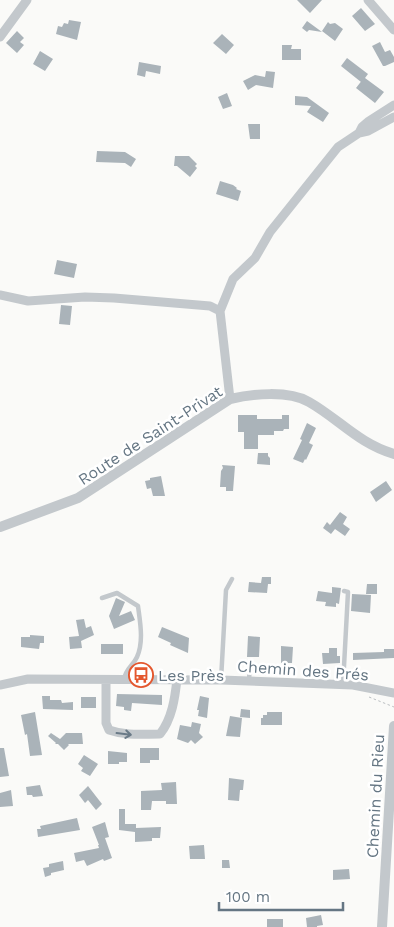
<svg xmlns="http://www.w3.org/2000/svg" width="394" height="927" font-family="'Work Sans',sans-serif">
	<rect width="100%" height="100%" fill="#fafaf8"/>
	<path fill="#aab3b9" d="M 297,0 L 322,0 L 310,13 Z
		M 361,8 L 375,24 L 365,31 L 352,16 Z
		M 69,20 L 81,22 L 77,40 L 56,34 L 58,26 L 62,27 L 64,23 L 68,24 Z
		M 307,21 L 322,32 L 309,30 L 307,32 L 302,28 Z
		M 328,22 L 330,24 L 335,23 L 343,29 L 335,41 L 322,31 Z
		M 17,31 L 24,38 L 20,42 L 24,45 L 17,53 L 6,43 Z
		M 222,34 L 234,45 L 226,54 L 213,43 Z
		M 380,42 L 385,52 L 390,50 L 394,57 L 394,62 L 385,66 L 383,66 L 372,46 Z
		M 282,45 L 292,45 L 291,49 L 301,49 L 301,60 L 282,60 Z
		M 40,51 L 53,59 L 45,71 L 33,64 Z
		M 347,58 L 368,74 L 365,78 L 384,92 L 375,103 L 356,88 L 363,79 L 361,82 L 341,66 Z
		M 139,62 L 161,66 L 160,74 L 146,71 L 145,77 L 137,75 Z
		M 266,71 L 275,72 L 273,88 L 256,85 L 248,90 L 243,81 L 255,75 L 265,77 Z
		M 227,93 L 232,106 L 223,109 L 218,97 Z
		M 295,96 L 307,97 L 329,113 L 323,122 L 307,112 L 311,106 L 295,105 Z
		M 248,124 L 260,124 L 260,139 L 250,139 Z
		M 97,151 L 125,152 L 136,159 L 131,167 L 125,163 L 96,162 Z
		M 175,156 L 189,156 L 197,164 L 195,166 L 197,168 L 190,177 L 177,166 L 174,166 Z
		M 220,181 L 233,185 L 237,188 L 236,189 L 241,191 L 238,201 L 216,194 Z
		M 57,260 L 77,264 L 74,278 L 54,274 Z
		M 61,305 L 72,306 L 70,325 L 59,324 Z
		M 238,415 L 257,415 L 257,419 L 282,419 L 282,415 L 289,415 L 289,429 L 284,429 L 283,431 L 274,431 L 274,435 L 258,435 L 258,449 L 244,449 L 244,432 L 238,432 Z
		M 307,423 L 316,428 L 309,443 L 313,445 L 306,460 L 305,459 L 303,463 L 293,459 L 302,440 L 300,439 Z
		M 258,453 L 268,453 L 268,456 L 270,458 L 270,465 L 257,464 Z
		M 222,465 L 235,466 L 233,491 L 226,491 L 226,487 L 220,487 L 221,471 L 223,468 Z
		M 161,476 L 165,496 L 153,496 L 151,488 L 147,489 L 145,481 L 150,480 L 150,478 Z
		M 386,481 L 392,490 L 376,502 L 370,492 Z
		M 340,512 L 347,517 L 343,524 L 350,529 L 345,536 L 335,529 L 331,534 L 323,528 L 327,522 L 330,525 Z
		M 262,577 L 271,577 L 271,584 L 268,584 L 267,593 L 248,592 L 249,582 L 261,583 Z
		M 367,584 L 377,584 L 377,594 L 366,594 Z
		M 332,587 L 341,588 L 339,604 L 336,603 L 336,607 L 325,606 L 326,602 L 316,601 L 318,591 L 332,593 Z
		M 352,594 L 371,595 L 370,613 L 351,611 Z
		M 116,598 L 125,602 L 119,616 L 131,611 L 135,620 L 114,629 L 109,616 Z
		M 84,619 L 86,628 L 91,626 L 94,635 L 81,641 L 82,648 L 70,649 L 69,637 L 79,636 L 76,620 Z
		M 162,627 L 189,638 L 188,653 L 170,645 L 171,643 L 158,637 Z
		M 30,635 L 44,636 L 44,643 L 40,643 L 39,649 L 21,647 L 21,637 L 30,637 Z
		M 248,636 L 260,637 L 259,657 L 247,657 Z
		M 101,644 L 123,644 L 123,654 L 101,654 Z
		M 281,646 L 293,647 L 292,663 L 281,663 Z
		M 329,648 L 337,648 L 337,656 L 340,656 L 340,663 L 323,664 L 322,653 L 329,653 Z
		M 384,649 L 394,649 L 394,658 L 353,660 L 353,653 L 384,652 Z
		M 117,694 L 162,695 L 162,705 L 132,703 L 131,711 L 124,710 L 124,707 L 116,706 Z
		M 42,696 L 50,696 L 50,700 L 61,700 L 62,703 L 73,702 L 73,710 L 43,709 Z
		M 200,696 L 209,698 L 207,718 L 198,716 L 199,710 L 197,710 Z
		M 81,697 L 96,697 L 96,708 L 81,708 Z
		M 241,709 L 250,710 L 250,718 L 240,717 Z
		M 35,712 L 42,755 L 30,756 L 27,734 L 25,735 L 21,715 Z
		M 267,712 L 282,712 L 282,725 L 261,725 L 261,718 L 263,718 L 263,715 L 267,715 Z
		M 230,716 L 242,718 L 240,737 L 226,736 Z
		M 192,722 L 201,724 L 199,733 L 203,737 L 195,744 L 191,740 L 188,743 L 177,739 L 180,725 L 191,727 Z
		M 51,733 L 60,739 L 66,733 L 82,733 L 83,744 L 68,744 L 69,745 L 64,750 L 58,744 L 55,744 L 56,743 L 48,736 Z
		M 0,748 L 4,748 L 9,776 L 0,777 Z
		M 140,748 L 159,748 L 159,760 L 150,760 L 150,763 L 140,763 Z
		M 108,751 L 127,753 L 127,762 L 119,762 L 119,764 L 108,764 Z
		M 84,755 L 98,764 L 90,776 L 81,771 L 83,768 L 78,764 Z
		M 229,778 L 244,780 L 243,790 L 240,790 L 239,801 L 228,800 Z
		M 176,782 L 177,804 L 166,804 L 166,801 L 152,801 L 151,810 L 141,810 L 141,791 L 162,790 L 161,783 Z
		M 40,785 L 43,796 L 33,797 L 32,795 L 27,795 L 26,787 Z
		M 88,786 L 102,804 L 96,810 L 88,800 L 85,803 L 79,795 Z
		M 11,790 L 13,806 L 0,807 L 0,793 Z
		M 119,809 L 125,809 L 125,824 L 136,824 L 136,828 L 161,827 L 160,838 L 152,838 L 152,841 L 135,842 L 135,832 L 119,830 Z
		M 77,818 L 80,830 L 38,837 L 37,829 L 41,829 L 40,826 Z
		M 105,822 L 109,837 L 105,838 L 112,858 L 104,861 L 103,859 L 87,866 L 84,860 L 76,862 L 74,853 L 99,848 L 98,845 L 99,845 L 92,827 Z
		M 204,845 L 205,859 L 190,859 L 189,846 Z
		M 222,860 L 229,860 L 230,868 L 222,868 Z
		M 63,861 L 64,870 L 51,873 L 51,875 L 45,877 L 43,868 L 49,867 L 49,864 Z
		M 349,869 L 350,879 L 333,880 L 333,870 Z
		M 321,915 L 323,925 L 317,926 L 317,927 L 307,927 L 306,918 Z
		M 267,919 L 283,919 L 283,927 L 267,927 Z"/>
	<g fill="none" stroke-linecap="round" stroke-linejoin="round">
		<path stroke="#bbbfc2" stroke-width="1" stroke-dasharray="2.5 2.5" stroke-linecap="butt" d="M 369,697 L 394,707"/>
		<path stroke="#c3c8cc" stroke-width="4.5" d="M 102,598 L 117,593 L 138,606 C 140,622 144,641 137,657 C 133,666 125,669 124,680
			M 221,680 L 226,590 L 232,579
			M 249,681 L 250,661
			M 343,685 L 348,592 L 344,591"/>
		<path stroke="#c3c8cc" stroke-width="9" d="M 368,0 L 394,30
			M 0,37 L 27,0
			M 359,133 L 368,131 L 394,117
			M 0,295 L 28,301 L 85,297 L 114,298 L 210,306 L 220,311
			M 230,399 L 220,311 L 233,279 L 255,258 L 270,232 L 338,147 L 359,133 L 362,127 L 369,121 L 394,105
			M 106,680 L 106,723 L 109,730 C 126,736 142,734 160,734 C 172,719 175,698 177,679
			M 0,685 L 28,679 L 221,680 L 353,685 L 394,693"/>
		<path stroke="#c3c8cc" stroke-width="10" d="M 0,527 L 78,498 L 230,399 C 252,394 288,390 309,402 C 339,419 359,444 394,454
			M 382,927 L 394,726"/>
	</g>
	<defs><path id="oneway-shaft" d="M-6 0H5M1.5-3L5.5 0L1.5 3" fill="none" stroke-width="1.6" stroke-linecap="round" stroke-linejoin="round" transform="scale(1.25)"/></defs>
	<use stroke="#6a7a87" href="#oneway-shaft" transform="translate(124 734) rotate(7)"/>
	<defs>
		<symbol id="bus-ring" viewBox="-11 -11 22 22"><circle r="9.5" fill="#fff" stroke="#e4572e" stroke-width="1.5"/><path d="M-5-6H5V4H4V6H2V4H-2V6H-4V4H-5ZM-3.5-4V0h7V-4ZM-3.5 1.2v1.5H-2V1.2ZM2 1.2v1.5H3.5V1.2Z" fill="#e4572e"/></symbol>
	</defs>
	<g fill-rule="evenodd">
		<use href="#bus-ring" x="127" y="661" width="28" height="28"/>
	</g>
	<g text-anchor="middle" stroke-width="5" stroke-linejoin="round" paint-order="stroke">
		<g font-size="16" fill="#657683" stroke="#fff">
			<text transform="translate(150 435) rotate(-33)" y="6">Route de Saint-Privat</text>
			<text transform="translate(303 670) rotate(4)" y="6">Chemin des Prés</text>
			<text transform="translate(375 796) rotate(-87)" y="6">Chemin du Rieu</text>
		</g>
		<g font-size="16" fill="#657683" stroke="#fff" text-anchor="start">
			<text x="158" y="681">Les Près</text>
		</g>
	</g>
	<path d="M219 902v8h124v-8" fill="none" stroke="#657683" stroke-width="2.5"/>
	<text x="226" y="902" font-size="15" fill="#657683" stroke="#ffffff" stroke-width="4" paint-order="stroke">100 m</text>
</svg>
